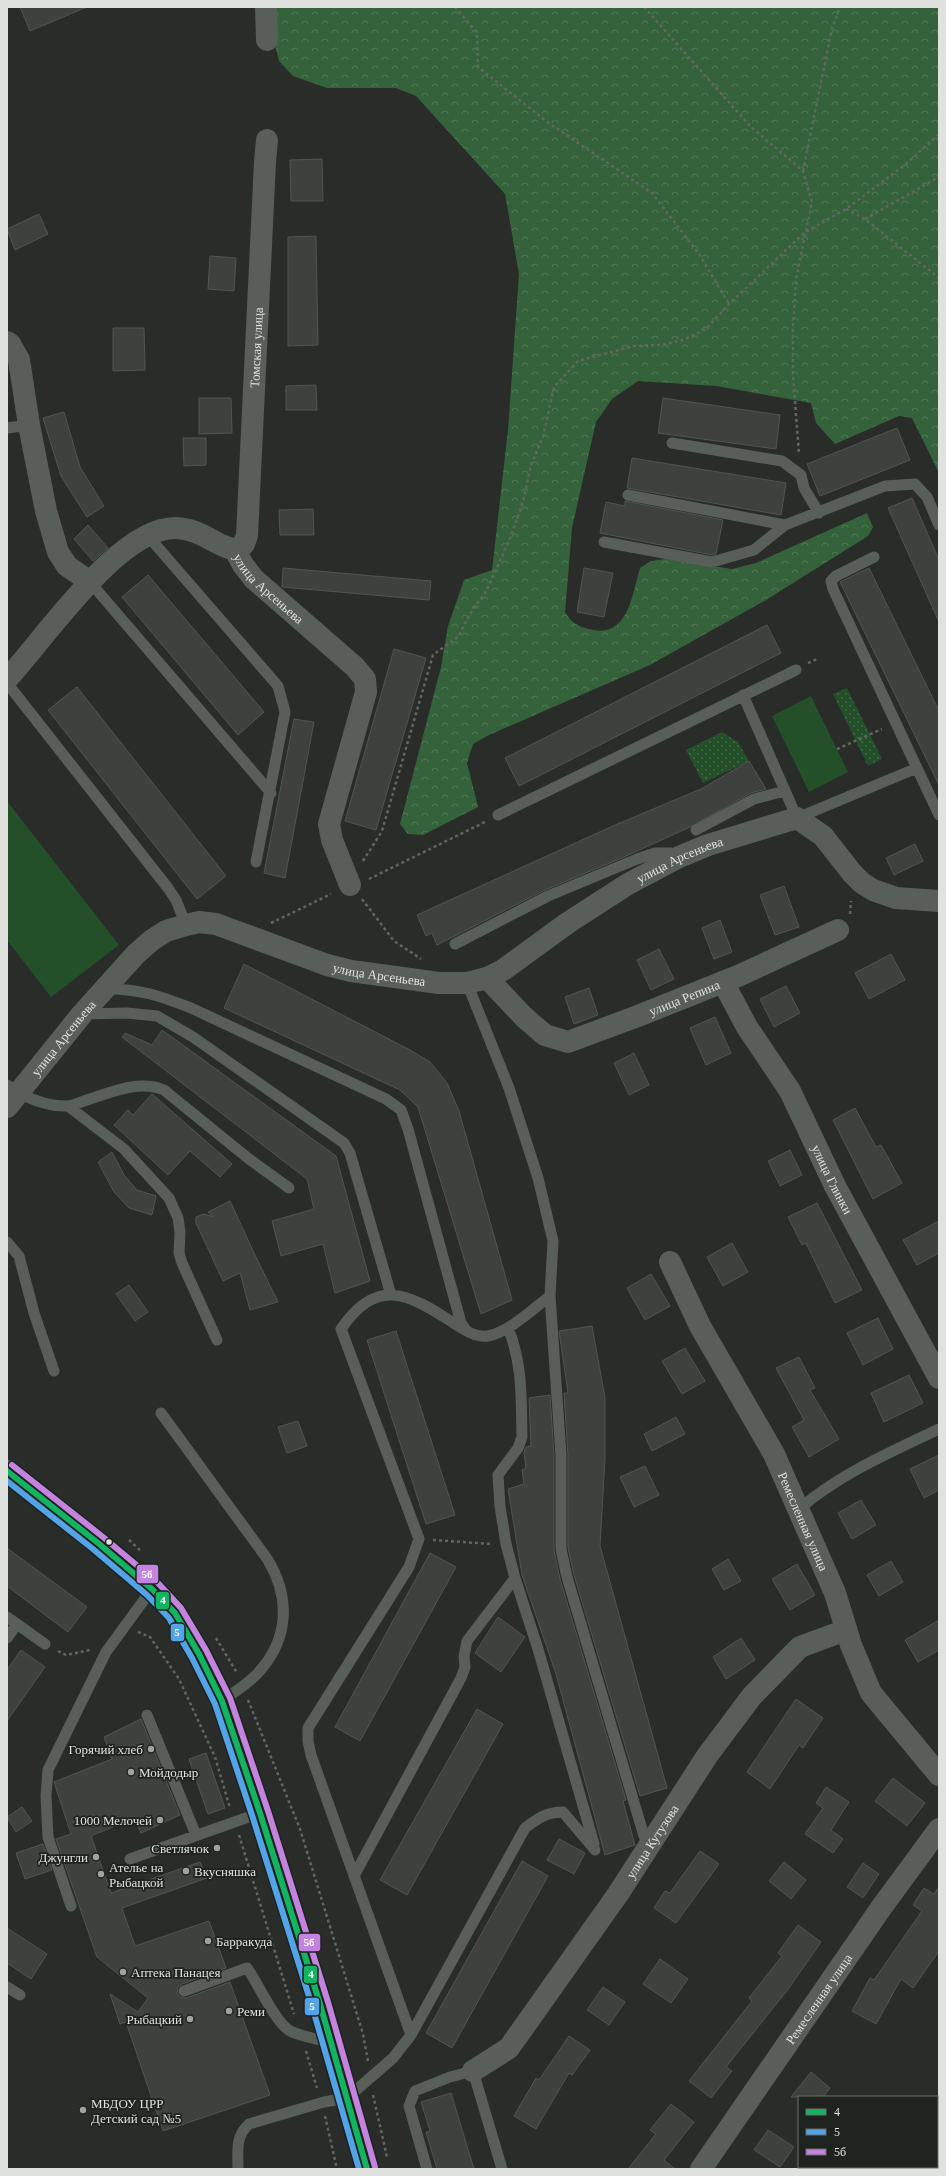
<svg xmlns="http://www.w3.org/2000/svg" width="946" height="2176" font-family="'Times New Roman',serif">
	<defs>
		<pattern id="forest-crowns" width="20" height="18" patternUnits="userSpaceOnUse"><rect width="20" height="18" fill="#34623a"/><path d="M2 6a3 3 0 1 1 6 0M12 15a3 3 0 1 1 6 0" fill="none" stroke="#517856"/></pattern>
		<pattern id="park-dots" width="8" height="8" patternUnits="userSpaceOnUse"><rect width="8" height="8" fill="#235029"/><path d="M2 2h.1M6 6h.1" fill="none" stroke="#426948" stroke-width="1.8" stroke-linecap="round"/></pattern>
	</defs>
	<rect width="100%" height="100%" fill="#2a2c2a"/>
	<path fill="url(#forest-crowns)" d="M 277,7 L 939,7 L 939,473 L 912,418 L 899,416 L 835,444 L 816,423 L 811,403 L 716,386 L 638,381 L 612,399 L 596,422 L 572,528 L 565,612 C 572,623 577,626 589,629 C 628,640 632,595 640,568 L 651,561 L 665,559 L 732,569 L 756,563 L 867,513 L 873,527 L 868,536 L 766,600 L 650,665 L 489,735 L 473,744 L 467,763 L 478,807 L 423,835 L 408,834 L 400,824 L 441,667 L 448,626 L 464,580 L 492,570 L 508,430 L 519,274 L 505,194 L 416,96 L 396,88 L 327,88 L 293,76 L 279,61 L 272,33 Z"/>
	<path fill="url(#park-dots)" d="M 847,688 L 882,759 L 868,766 L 833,694 Z
		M 722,732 L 738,742 L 749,761 L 703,783 L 686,750 Z"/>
	<path fill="#235029" d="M 811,696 L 848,772 L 809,792 L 772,716 Z
		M 7,801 L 119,945 L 51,997 L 7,940 Z"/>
	<path fill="#3f413f" stroke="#525452" d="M 20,7 L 87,7 L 30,31 Z
		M 322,159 L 323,201 L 291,201 L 290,160 Z
		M 39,214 L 48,234 L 15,250 L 7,229 Z
		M 316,236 L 318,345 L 288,346 L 288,237 Z
		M 210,256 L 236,258 L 234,291 L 208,289 Z
		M 113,328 L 144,328 L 145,370 L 113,371 Z
		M 316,385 L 317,410 L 286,410 L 286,386 Z
		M 199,398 L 231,398 L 232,433 L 199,434 Z
		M 663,398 L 780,415 L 776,449 L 658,433 Z
		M 64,412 L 80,467 L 104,506 L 87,517 L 61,476 L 43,418 Z
		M 897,428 L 910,460 L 820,496 L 807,464 Z
		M 183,438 L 206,438 L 206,465 L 184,466 Z
		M 632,458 L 786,483 L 781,515 L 627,488 Z
		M 912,498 L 939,560 L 939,622 L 888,508 Z
		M 625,501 L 723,520 L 716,554 L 712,555 L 600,533 L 606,502 L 625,506 Z
		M 313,509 L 314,535 L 280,535 L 279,510 Z
		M 88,525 L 108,548 L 93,561 L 74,539 Z
		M 283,568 L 431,581 L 429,600 L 282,587 Z
		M 584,568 L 613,573 L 604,617 L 577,612 Z
		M 869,568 L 939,711 L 939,785 L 840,582 Z
		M 148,575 L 264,712 L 238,735 L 122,597 Z
		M 767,625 L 781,653 L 519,786 L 505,758 Z
		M 394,649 L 426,658 L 376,830 L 345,821 Z
		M 77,687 L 226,876 L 197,899 L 48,710 Z
		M 294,719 L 314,722 L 285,878 L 264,873 Z
		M 749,761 L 766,789 L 751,793 L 690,827 L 624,857 L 545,890 L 437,945 L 432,933 L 426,936 L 417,915 L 615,825 L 701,789 Z
		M 915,844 L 923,861 L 894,875 L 886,858 Z
		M 784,886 L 799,927 L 775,935 L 760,895 Z
		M 720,920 L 732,952 L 714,959 L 702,928 Z
		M 659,949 L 674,979 L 651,990 L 637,960 Z
		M 891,954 L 905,980 L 869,999 L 855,973 Z
		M 244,964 L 410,1050 L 430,1062 L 447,1083 L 459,1111 L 512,1300 L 481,1314 L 418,1107 L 400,1090 L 224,1008 Z
		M 786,986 L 800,1013 L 774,1027 L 760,999 Z
		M 589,988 L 598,1015 L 574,1024 L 565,997 Z
		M 715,1017 L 731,1053 L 706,1065 L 690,1028 Z
		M 162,1030 L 336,1156 L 370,1281 L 335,1293 L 323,1244 L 281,1256 L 272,1221 L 314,1209 L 307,1179 L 122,1037 L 125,1033 L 152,1045 Z
		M 634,1053 L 649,1085 L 629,1095 L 614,1063 Z
		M 152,1094 L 232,1164 L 220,1177 L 190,1151 L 168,1175 L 114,1125 L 128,1110 L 133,1115 Z
		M 855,1108 L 876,1147 L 881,1145 L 902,1183 L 873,1199 L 833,1120 Z
		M 790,1150 L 802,1175 L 780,1186 L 768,1161 Z
		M 112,1152 L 124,1175 L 137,1190 L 156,1196 L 152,1215 L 129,1208 L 114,1192 L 98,1162 Z
		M 230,1201 L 255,1255 L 278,1302 L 250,1310 L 240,1273 L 223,1281 L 196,1223 L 196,1217 L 204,1214 L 214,1217 L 208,1212 Z
		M 817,1203 L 862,1290 L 835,1303 L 806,1243 L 802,1245 L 788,1217 Z
		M 939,1221 L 939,1253 L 917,1265 L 903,1240 Z
		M 732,1243 L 748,1272 L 723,1286 L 707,1257 Z
		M 651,1274 L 670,1306 L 645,1320 L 627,1288 Z
		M 129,1285 L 148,1312 L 135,1321 L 116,1294 Z
		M 878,1318 L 893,1349 L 863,1365 L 847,1333 Z
		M 592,1326 L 605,1398 L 605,1459 L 600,1546 L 667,1788 L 640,1796 L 574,1575 L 568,1548 L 568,1455 L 564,1393 L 568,1393 L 559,1331 Z
		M 396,1331 L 455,1515 L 426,1524 L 367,1340 Z
		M 685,1348 L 705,1381 L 682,1394 L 662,1361 Z
		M 799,1357 L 815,1388 L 810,1390 L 839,1439 L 809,1457 L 792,1427 L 804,1420 L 776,1368 Z
		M 909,1375 L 923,1403 L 884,1422 L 871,1393 Z
		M 550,1395 L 554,1455 L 554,1550 L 560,1579 L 626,1800 L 623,1801 L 635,1845 L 605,1855 L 556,1674 L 522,1575 L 508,1489 L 524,1484 L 522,1470 L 526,1468 L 524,1452 L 526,1447 L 531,1446 L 529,1398 Z
		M 676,1417 L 685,1434 L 652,1451 L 644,1434 Z
		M 298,1421 L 307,1446 L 287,1453 L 278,1427 Z
		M 939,1455 L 939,1490 L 924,1498 L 910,1469 Z
		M 645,1466 L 659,1495 L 634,1507 L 620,1477 Z
		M 861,1500 L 876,1525 L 852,1539 L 838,1513 Z
		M 7,1548 L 87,1607 L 68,1632 L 7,1586 Z
		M 430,1553 L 456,1567 L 360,1741 L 335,1727 Z
		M 728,1559 L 741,1581 L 724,1590 L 712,1569 Z
		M 891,1561 L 903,1582 L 879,1596 L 867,1575 Z
		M 797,1564 L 815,1595 L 790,1610 L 772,1579 Z
		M 498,1617 L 525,1637 L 501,1672 L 475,1653 Z
		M 939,1620 L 939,1650 L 918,1662 L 905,1640 Z
		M 741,1638 L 755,1660 L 726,1679 L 713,1657 Z
		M 21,1650 L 45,1667 L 7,1721 L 7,1670 Z
		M 796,1699 L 823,1718 L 803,1748 L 799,1745 L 770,1789 L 747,1772 Z
		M 477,1709 L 503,1724 L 407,1895 L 380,1880 Z
		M 141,1719 L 180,1815 L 141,1833 L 134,1818 L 91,1836 L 111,1893 L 200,1862 L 207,1878 L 122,1908 L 135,1946 L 209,1921 L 226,1968 L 182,1984 L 178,1987 L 177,1993 L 180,1997 L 186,1998 L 230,1982 L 270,2095 L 163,2131 L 126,2022 L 120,2024 L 110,1994 L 138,2012 L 148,1998 L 97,1957 L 56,1839 L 71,1834 L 54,1782 L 112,1759 L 104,1737 Z
		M 206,1753 L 225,1808 L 208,1814 L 189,1759 Z
		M 893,1778 L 925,1803 L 907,1826 L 875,1801 Z
		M 826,1787 L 849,1802 L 831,1830 L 843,1839 L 833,1853 L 805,1834 L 823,1808 L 816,1803 Z
		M 22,1807 L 32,1821 L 16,1832 L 7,1817 Z
		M 559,1839 L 585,1853 L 574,1874 L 547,1860 Z
		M 43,1844 L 52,1870 L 25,1879 L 16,1853 Z
		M 700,1851 L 719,1864 L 676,1923 L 654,1908 L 665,1891 L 670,1893 Z
		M 522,1861 L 548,1876 L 452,2048 L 426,2033 Z
		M 784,1862 L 806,1880 L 791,1899 L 769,1881 Z
		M 863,1863 L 879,1874 L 863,1898 L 847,1887 Z
		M 939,1887 L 939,1951 L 913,1988 L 901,1979 L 876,2024 L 852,2011 L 870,1978 L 874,1980 L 922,1911 L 913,1905 L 924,1888 L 934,1894 Z
		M 798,1925 L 821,1942 L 789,1988 L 726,2067 L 732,2071 L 711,2098 L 689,2081 L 752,2001 L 749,1998 L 782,1956 L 778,1953 Z
		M 7,1928 L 47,1954 L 31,1979 L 7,1963 Z
		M 660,1959 L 688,1979 L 671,2003 L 643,1984 Z
		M 603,1987 L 625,2002 L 609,2025 L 587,2010 Z
		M 569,2036 L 590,2050 L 572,2075 L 569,2073 L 536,2129 L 514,2116 L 536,2078 L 539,2080 Z
		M 811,2072 L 830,2088 L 823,2097 L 791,2097 Z
		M 451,2093 L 474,2169 L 437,2169 L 426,2132 L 430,2131 L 421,2102 Z
		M 671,2104 L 694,2122 L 664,2160 L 675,2169 L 628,2169 L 656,2134 L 650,2130 Z
		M 768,2130 L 794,2147 L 780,2167 L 754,2150 Z"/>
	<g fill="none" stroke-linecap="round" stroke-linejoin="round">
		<path stroke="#616661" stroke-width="2.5" stroke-dasharray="3 3" stroke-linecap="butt" d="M 455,7 L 477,33 L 478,67 L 546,121 L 652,193 L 699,254 L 729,304
			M 644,7 L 750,126 L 803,171 L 812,202 L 796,279 L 793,329 L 793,375 L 799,454
			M 803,171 L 832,28 L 840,7
			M 846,209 L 865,219 L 939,278
			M 865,219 L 939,177
			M 808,663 L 817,659
			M 837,749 L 882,729
			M 363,861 L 382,831 L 433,655 L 458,637 L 470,614 L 487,590 L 512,534 L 523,502 L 531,465 L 543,437 L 554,387 L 578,361 L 634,346 L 661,345 L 683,340 L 706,329 L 729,304 L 804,233 L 846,209 L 906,164 L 939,134
			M 369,879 L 485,822
			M 362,899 L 394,941 L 421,959
			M 850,914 L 851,901
			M 271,923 L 331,894
			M 129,1540 L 140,1550
			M 433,1540 L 492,1544
			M 138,1632 L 150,1637 L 179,1679 L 215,1757 L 230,1808
			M 216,1638 L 237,1673
			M 58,1651 L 66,1655 L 90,1650
			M 248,1700 L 300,1829 L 363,2034 L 368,2061
			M 239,1835 L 294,2014
			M 306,2051 L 317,2088
			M 373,2095 L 387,2157
			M 325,2116 L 337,2169"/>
		<path stroke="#585f58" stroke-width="11" d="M 7,428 L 29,425
			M 672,443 L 782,461 L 801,475 L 804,488 L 819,513
			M 628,495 L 785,525
			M 148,536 L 278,686 L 285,712 L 256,862
			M 604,542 L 712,562 L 754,550 L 785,525 L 885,486 L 915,484 L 927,497 L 939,525
			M 874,557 L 836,576 L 831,581 L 833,589 L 939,815
			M 89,581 L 271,793
			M 7,683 L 168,888 L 176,900 L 186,925
			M 743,695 L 797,818 L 917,768
			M 498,815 L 796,670
			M 696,830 L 754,799 L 785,791
			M 455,944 L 548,896 L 637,859 L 655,853 L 671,853 L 678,857
			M 107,989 C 141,989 160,996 191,1008 L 386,1099 L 401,1110 L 408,1129 L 461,1323 L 466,1330
			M 83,1014 L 127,1013 L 157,1016 L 193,1037 L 344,1143 L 350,1153 L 391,1295
			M 7,1085 C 24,1097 45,1106 66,1106 C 72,1106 79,1103 84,1101 C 110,1093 138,1079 164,1090 L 249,1159 L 289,1188
			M 68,1106 L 124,1149 L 169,1198 L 178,1218 L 180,1232 L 179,1253 L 182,1263 L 217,1340
			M 7,1242 L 19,1256 L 34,1313 L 54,1371
			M 550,1296 L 561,1455 L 561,1549 L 567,1577 L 644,1836 L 650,1846
			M 508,1328 C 523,1364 521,1399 522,1437 L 518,1448 L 498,1475 L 500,1506 L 506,1544 L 515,1578 L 538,1649 L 594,1844
			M 161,1413 L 268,1560 C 291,1599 289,1641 256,1675 C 246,1685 233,1693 222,1701
			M 799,1509 C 840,1474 890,1452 939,1429
			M 7,1617 L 45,1644
			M 7,1638 L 17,1624
			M 147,1715 L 196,1835
			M 130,1859 L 260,1813
			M 354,1876 L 461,1678 L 465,1667 L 464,1656 L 467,1641 L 515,1578
			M 71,1906 L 48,1837 L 46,1796 L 48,1770 L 106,1652 L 152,1589
			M 7,1987 L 20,1995
			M 184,1991 L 247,1968 C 258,1983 275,2022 290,2031 C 302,2037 319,2039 332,2043
			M 411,2035 L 311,1755 L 308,1741 L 308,1728 L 409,1567 L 419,1539 L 341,1329 C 377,1277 407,1293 452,1322 C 463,1329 475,1338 488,1336 C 509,1332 533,1309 550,1296 L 553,1241 L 538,1178 L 509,1088 L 467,983
			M 238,2169 C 238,2150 235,2137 249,2124 L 324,2102 L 347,2098 L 393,2058 L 411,2035 L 525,1828 C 538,1818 547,1812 563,1812 L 595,1850
			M 427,2169 L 409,2106 L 415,2091 L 450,2077 L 473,2071 L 502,2169"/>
		<g stroke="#585f58" stroke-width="22">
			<path d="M 266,7 L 267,40"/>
			<path d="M 7,342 L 10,344 L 19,360 L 29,425 L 46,511 L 58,552 L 67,566 L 89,581"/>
			<path id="s1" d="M 235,550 L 244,544 L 247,535 L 265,162 L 267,140"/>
			<path id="s2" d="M 7,679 C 44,640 118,527 176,528 C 201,529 214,545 235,550 L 243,565 L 254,579 L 355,667 L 365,679 L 366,692 L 329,824 L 332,840 L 350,885"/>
			<path id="s3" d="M 487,978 L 525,1018 L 545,1035 L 568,1042 L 638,1016 L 738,976 L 838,930"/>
			<path id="s4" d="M 723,982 L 747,1027 L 790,1091 L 835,1186 L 939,1378"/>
			<path id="s5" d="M 7,1107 L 82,1014 L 136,954 L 152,940 L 166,931 L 186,925 L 199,922 L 216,924 L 327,965 L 351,971 L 439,983 L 467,983 L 487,978 L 503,970 L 569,922 L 628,884 L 679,857 L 708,845 L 797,818 L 823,836 L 852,873 L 862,883 L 873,890 L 896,898 L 939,901"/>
			<path id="s6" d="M 670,1262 L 700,1326 L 774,1454 L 835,1593 L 851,1645 L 871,1693 L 939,1775"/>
			<path id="s7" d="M 473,2071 L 509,2048 L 618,1894 L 707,1756 L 752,1696 L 800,1647 L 846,1630"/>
			<path id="s8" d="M 701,2169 L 881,1908 L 939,1829"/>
		</g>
		<path stroke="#5a625a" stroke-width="22" d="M 7,1471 L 98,1543 L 152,1589 L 175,1613 L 199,1654 L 222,1701 L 260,1813 L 320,2004 L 367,2169"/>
		<defs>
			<path id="bus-1" d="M 7,1471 L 98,1543 L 152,1589 L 175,1613 L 199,1654 L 222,1701 L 260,1813 L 320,2004 L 367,2169"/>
			<path id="bus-2" d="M 7,1481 L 93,1549 L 147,1595 L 169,1618 L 192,1658 L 215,1704 L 252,1815 L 312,2006 L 359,2169"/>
			<path id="bus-3" d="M 12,1465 L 103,1537 L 158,1583 L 181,1608 L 206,1650 L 230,1698 L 268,1811 L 328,2002 L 375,2167"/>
		</defs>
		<use href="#bus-1" stroke="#1f231f" stroke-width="9"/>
		<use href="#bus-2" stroke="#1f231f" stroke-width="9"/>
		<use href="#bus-3" stroke="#1f231f" stroke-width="9"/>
		<use href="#bus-1" stroke="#13b361" stroke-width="6"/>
		<use href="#bus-2" stroke="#53a3e8" stroke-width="6"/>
		<use href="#bus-3" stroke="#c483df" stroke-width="6"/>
	</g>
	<circle fill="#dfe2df" stroke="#1f231f" stroke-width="1.5" cx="109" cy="1542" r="3.5"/>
	<g fill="#a0a2a0" stroke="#1f231f" stroke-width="1.5">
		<circle cx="151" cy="1749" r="4"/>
		<circle cx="131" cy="1772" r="4"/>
		<circle cx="160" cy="1820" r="4"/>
		<circle cx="217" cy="1848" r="4"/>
		<circle cx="96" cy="1857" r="4"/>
		<circle cx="186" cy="1871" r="4"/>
		<circle cx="101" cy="1874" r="4"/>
		<circle cx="208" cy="1941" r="4"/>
		<circle cx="123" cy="1972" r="4"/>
		<circle cx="229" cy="2011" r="4"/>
		<circle cx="190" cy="2019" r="4"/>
		<circle cx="83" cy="2110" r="4"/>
	</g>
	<g text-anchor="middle" stroke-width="3.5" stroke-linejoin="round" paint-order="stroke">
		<g font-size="13" fill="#dfe2df" stroke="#1f231f">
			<text dy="5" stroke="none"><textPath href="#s1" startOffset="208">Томская улица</textPath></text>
			<text dy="5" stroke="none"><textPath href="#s2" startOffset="347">улица Арсеньева</textPath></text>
			<text dy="5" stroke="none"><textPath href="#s5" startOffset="797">улица Арсеньева</textPath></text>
			<text dy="5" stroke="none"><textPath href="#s5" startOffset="461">улица Арсеньева</textPath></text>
			<text dy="5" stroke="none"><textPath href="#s3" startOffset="230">улица Репина</textPath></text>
			<text dy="5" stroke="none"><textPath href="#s5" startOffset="89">улица Арсеньева</textPath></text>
			<text dy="5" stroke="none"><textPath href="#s4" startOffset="226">улица Глинки</textPath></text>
			<text dy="5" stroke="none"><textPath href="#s6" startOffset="292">Ремесленная улица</textPath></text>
			<text dy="5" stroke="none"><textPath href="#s7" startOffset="294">улица Кутузова</textPath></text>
			<text dy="5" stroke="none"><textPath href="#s8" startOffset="207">Ремесленная улица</textPath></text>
		</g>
		<g font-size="13" fill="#dfe2df" stroke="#1f231f" text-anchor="start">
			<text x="143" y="1754" text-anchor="end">Горячий хлеб</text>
			<text x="139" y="1777">Мойдодыр</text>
			<text x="152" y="1825" text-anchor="end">1000 Мелочей</text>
			<text x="209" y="1853" text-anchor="end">Светлячок</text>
			<text x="88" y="1862" text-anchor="end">Джунгли</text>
			<text x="109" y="1872">Ателье на<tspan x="109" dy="15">Рыбацкой</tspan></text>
			<text x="194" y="1876">Вкусняшка</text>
			<text x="216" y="1946">Барракуда</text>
			<text x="131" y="1977">Аптека Панацея</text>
			<text x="237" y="2016">Реми</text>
			<text x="182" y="2024" text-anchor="end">Рыбацкий</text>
			<text x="91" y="2108">МБДОУ ЦРР<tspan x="91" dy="15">Детский сад №5</tspan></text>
		</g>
	</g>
	<g stroke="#1f231f" stroke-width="1.5">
		<rect x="136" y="1564" width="23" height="20" rx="4" fill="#c483df"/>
		<rect x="155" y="1591" width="15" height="19" rx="4" fill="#13b361"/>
		<rect x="170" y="1623" width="15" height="19" rx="4" fill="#53a3e8"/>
		<rect x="298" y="1933" width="23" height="19" rx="4" fill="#c483df"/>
		<rect x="303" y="1965" width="15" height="19" rx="4" fill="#13b361"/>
		<rect x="304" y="1997" width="16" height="19" rx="4" fill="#53a3e8"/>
	</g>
	<g font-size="11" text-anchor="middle" font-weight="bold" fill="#fff">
		<text x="147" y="1578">5б</text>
		<text x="163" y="1604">4</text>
		<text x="177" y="1636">5</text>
		<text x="309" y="1946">5б</text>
		<text x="311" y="1978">4</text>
		<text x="312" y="2010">5</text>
	</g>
	<rect width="946" height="2176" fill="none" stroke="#dfe2df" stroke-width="16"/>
	<rect x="798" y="2096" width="140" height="72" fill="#1f231f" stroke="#6c6f6c"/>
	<rect x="806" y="2109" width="20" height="6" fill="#13b361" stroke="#6c6f6c"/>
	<text x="834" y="2116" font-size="12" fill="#dfe2df">4</text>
	<rect x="806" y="2129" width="20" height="6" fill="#53a3e8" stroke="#6c6f6c"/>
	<text x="834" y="2136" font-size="12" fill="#dfe2df">5</text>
	<rect x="806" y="2149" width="20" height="6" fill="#c483df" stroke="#6c6f6c"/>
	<text x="834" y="2156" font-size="12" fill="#dfe2df">5б</text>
</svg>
